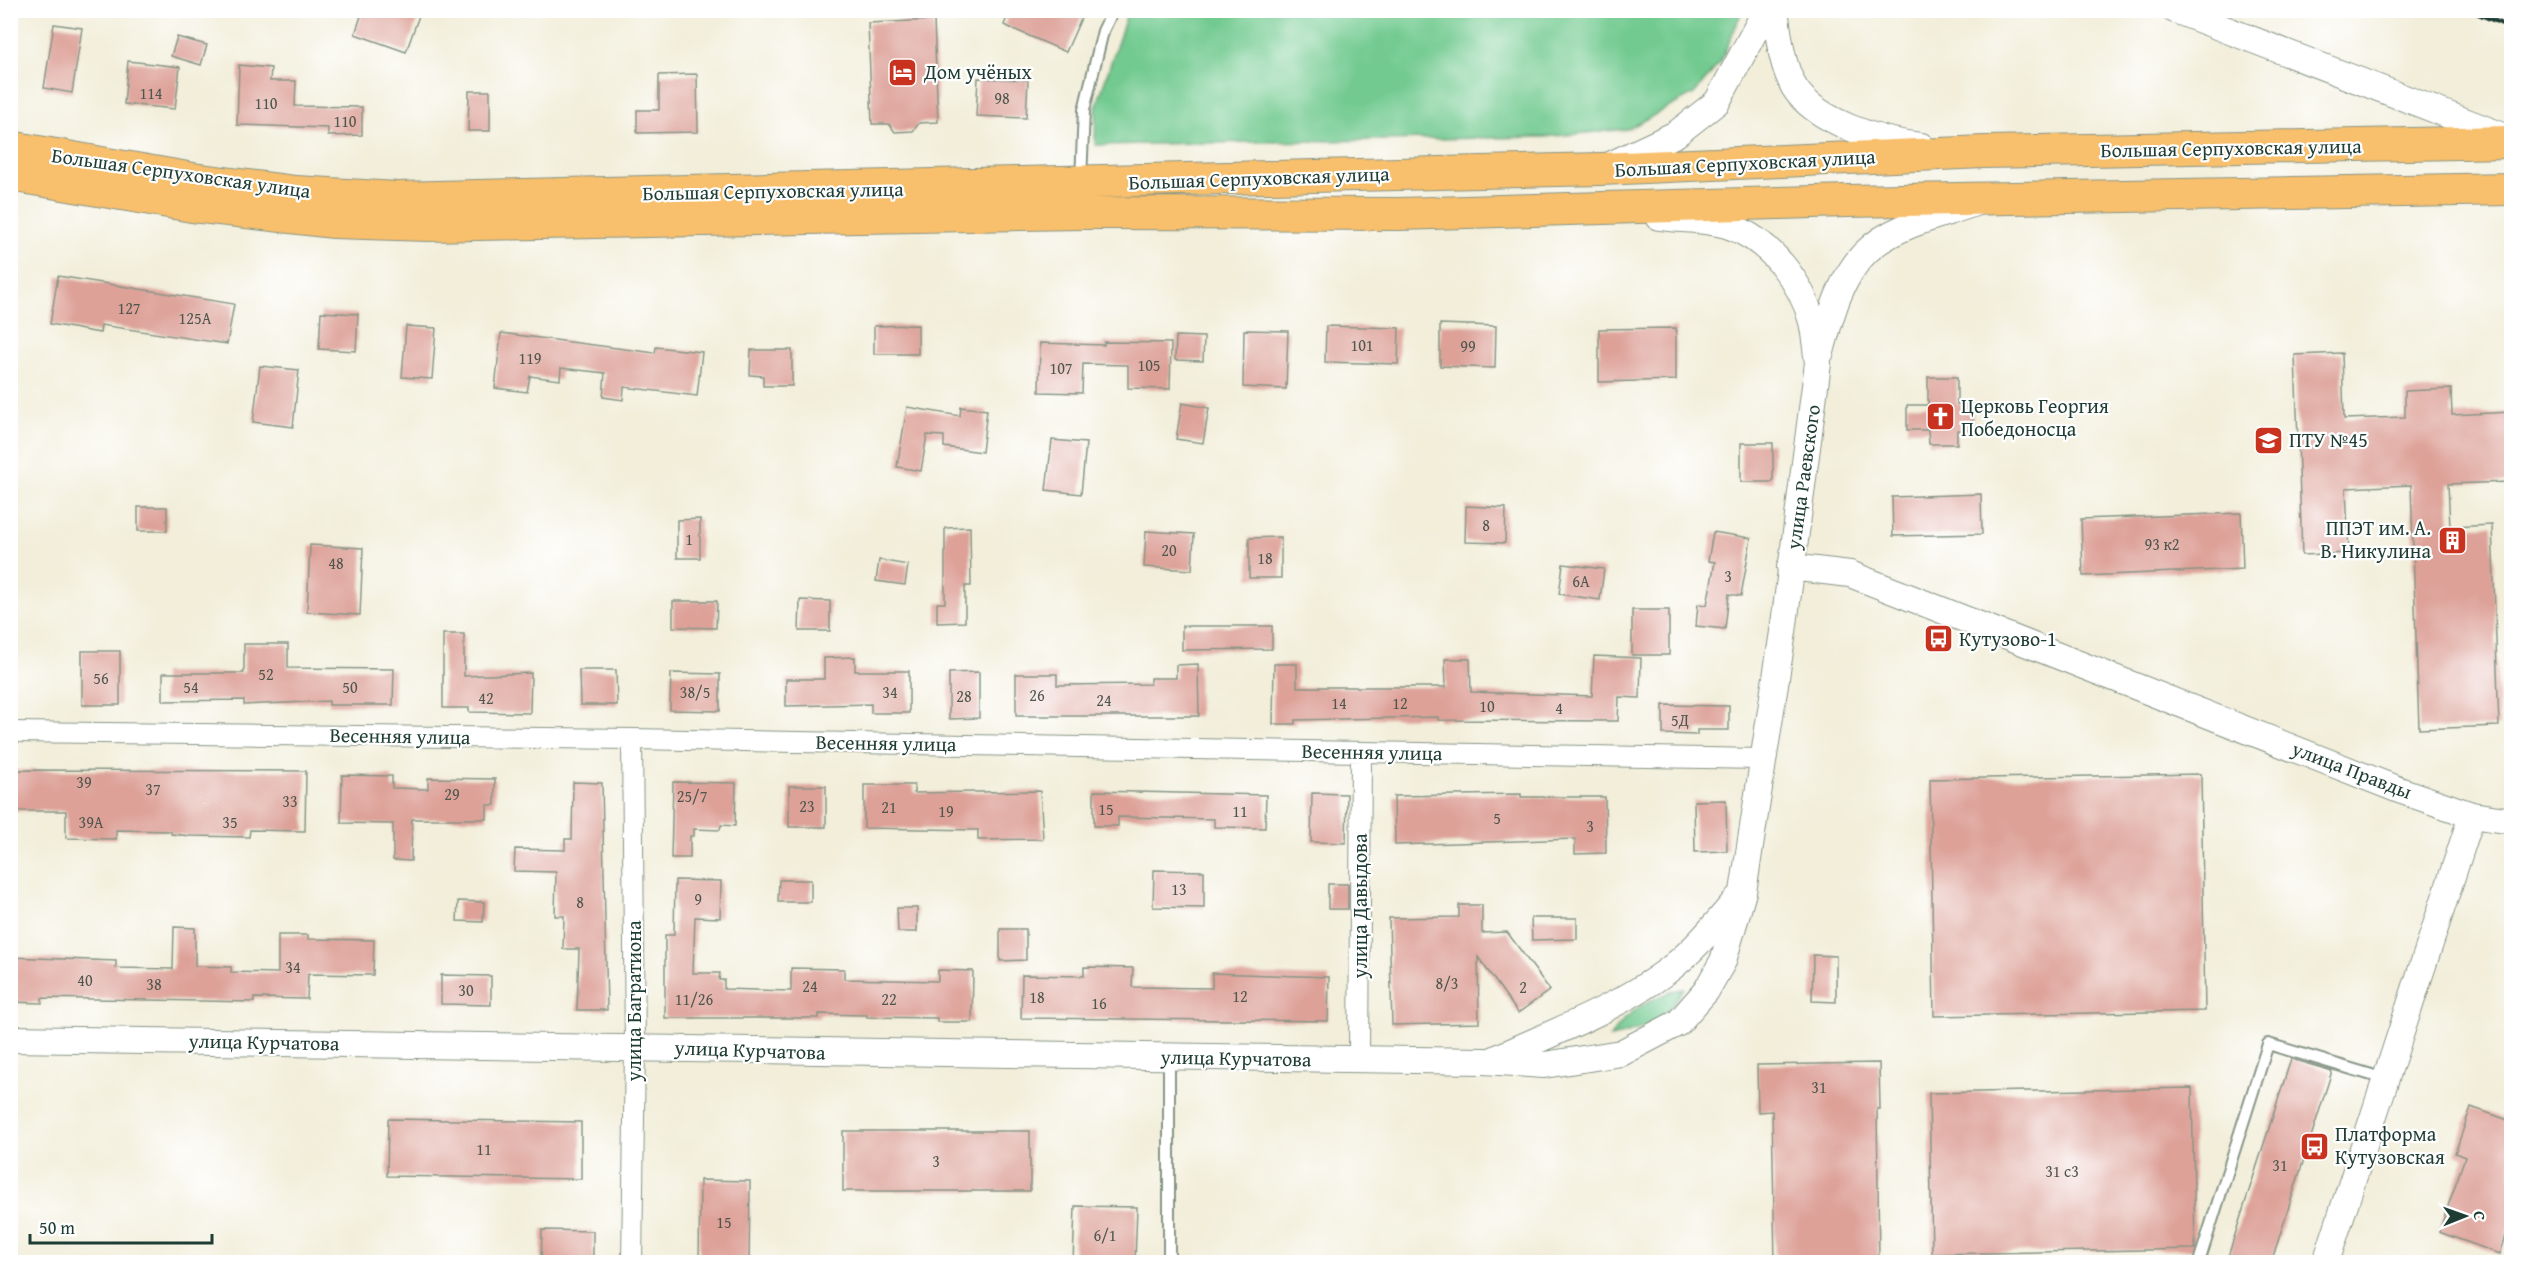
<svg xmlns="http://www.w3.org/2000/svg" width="2522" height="1273" font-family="'Gentium Book Plus',serif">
	<rect width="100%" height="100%" fill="#fff"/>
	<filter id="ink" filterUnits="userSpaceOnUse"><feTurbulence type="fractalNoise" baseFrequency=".0167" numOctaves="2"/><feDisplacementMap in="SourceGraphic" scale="12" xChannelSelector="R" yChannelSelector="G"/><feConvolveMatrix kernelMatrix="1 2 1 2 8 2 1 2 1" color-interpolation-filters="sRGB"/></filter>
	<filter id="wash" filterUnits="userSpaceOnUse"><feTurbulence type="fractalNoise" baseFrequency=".008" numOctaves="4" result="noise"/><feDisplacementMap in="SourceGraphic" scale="24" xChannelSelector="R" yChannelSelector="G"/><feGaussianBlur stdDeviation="1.35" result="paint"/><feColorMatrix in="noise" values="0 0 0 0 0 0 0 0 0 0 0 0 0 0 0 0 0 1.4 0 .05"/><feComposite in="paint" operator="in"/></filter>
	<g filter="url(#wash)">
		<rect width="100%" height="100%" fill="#f2eeda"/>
		<path fill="#72ca90" stroke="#488462" stroke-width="1.5" d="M 1128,11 L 1128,10 L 1742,11 L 1721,61 L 1694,94 L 1628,129 L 1544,137 L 1095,145 L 1096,108 Z
			M 1684,988 C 1664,1020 1647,1030 1610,1037 C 1630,1009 1650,997 1684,988 Z"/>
		<g id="blocks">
			<path fill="#dda198" d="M 363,10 L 421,10 L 406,52 L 355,34 Z
				M 1010,10 L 1071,10 L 1082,16 L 1066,52 L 1004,25 Z
				M 934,20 L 938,122 L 919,123 L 913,131 L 895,132 L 889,124 L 872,124 L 868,23 Z
				M 54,24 L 82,28 L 72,93 L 44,88 Z
				M 177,37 L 207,45 L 201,65 L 171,56 Z
				M 128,61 L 180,67 L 175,109 L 124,104 Z
				M 239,65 L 271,68 L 270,81 L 296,81 L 295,106 L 362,107 L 362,135 L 328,136 L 328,128 L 237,125 Z
				M 697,74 L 698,132 L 637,133 L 637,110 L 659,110 L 659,75 Z
				M 978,78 L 1028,80 L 1026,118 L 976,116 Z
				M 469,91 L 490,91 L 490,131 L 468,131 Z
				M 58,276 L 234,304 L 227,344 L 101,325 L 100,333 L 50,324 Z
				M 321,312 L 358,314 L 356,351 L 319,349 Z
				M 1440,324 L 1496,326 L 1495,368 L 1440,366 Z
				M 918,325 L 918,354 L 874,354 L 874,326 Z
				M 406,326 L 436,328 L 432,379 L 402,377 Z
				M 1326,326 L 1399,328 L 1398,364 L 1325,362 Z
				M 1676,328 L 1676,380 L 1599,382 L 1599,329 Z
				M 1244,330 L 1288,331 L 1286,389 L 1243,387 Z
				M 501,333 L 655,353 L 656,347 L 702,352 L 697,396 L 624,387 L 623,400 L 603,397 L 605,373 L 561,368 L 560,380 L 530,376 L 527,392 L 495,388 Z
				M 1176,336 L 1204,337 L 1203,361 L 1175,360 Z
				M 1104,342 L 1171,343 L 1170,389 L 1128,388 L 1128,365 L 1083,364 L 1082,393 L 1039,392 L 1040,343 L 1104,345 Z
				M 751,350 L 792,350 L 792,386 L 763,386 L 763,376 L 750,375 Z
				M 2342,353 L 2344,419 L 2405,417 L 2405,391 L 2451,389 L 2452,415 L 2511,412 L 2511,482 L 2448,484 L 2450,527 L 2492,525 L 2499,726 L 2419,729 L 2411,485 L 2346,488 L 2349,553 L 2302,555 L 2295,355 Z
				M 260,366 L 299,370 L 293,427 L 253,422 Z
				M 1928,377 L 1957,377 L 1957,404 L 1972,404 L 1973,430 L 1957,430 L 1957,444 L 1929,444 L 1928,430 L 1907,430 L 1907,405 L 1928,405 Z
				M 1182,403 L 1209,408 L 1203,443 L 1176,439 Z
				M 907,407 L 960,416 L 961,407 L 987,410 L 982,452 L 944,447 L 944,436 L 927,435 L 921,471 L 897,467 Z
				M 1052,440 L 1086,443 L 1081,494 L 1046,490 Z
				M 1741,443 L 1773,443 L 1773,482 L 1741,482 Z
				M 1981,494 L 1982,534 L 1893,536 L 1892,497 Z
				M 1466,506 L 1506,508 L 1505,543 L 1465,542 Z
				M 138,507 L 167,507 L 167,531 L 138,531 Z
				M 2241,513 L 2243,569 L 2083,576 L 2081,519 Z
				M 700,519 L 700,558 L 677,558 L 677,520 Z
				M 970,527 L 971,586 L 965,586 L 965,622 L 937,623 L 937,603 L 945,603 L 945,528 Z
				M 1146,531 L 1194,534 L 1192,570 L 1144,567 Z
				M 1713,532 L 1751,538 L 1741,596 L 1729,594 L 1725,629 L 1696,626 L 1698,604 L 1707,605 L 1715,562 L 1708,561 Z
				M 1281,537 L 1281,578 L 1249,578 L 1249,538 Z
				M 310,545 L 363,548 L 360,615 L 307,612 Z
				M 879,560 L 908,565 L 905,585 L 876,581 Z
				M 1563,564 L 1604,569 L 1600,600 L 1559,594 Z
				M 800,600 L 830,601 L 830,631 L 799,631 Z
				M 673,601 L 717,601 L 716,628 L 673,627 Z
				M 1632,610 L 1669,610 L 1669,655 L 1632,655 Z
				M 1182,626 L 1272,626 L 1272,649 L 1182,650 Z
				M 443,634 L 464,634 L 464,676 L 531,673 L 530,713 L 469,712 L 469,708 L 443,708 Z
				M 244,644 L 288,644 L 288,668 L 394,669 L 393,705 L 329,705 L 329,701 L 244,705 L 244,700 L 163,701 L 163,673 L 244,673 Z
				M 82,651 L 120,651 L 120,705 L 82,705 Z
				M 1594,656 L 1641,658 L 1640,698 L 1619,697 L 1618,721 L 1438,720 L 1438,717 L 1295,720 L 1295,724 L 1273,724 L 1274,664 L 1297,664 L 1297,687 L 1446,687 L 1445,659 L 1470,659 L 1471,692 L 1592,696 Z
				M 855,657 L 855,671 L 909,671 L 909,713 L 871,713 L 871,704 L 786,706 L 786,679 L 824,679 L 824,658 Z
				M 1198,664 L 1199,716 L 1016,716 L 1016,674 L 1057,674 L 1057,685 L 1150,684 L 1150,678 L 1176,678 L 1176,665 Z
				M 579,670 L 616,670 L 617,705 L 580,705 Z
				M 979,672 L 979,718 L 949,719 L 949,673 Z
				M 671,673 L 720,674 L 720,711 L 670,710 Z
				M 1663,705 L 1729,706 L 1729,730 L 1697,730 L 1697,735 L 1663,734 Z
				M 10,770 L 306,771 L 305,831 L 250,830 L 249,837 L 191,836 L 171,834 L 171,831 L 116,830 L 116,839 L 66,838 L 66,811 L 10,811 Z
				M 2201,774 L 2205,1011 L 1934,1016 L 1930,779 Z
				M 342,775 L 392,776 L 392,788 L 428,789 L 428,778 L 495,779 L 495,805 L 487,805 L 487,819 L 412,819 L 411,861 L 393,860 L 393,824 L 341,823 Z
				M 573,782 L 602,783 L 607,1010 L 577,1010 L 579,949 L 563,949 L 564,916 L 555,916 L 556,872 L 514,871 L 515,849 L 565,850 L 565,839 L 572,839 Z
				M 673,782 L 736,783 L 735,826 L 721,825 L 720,830 L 694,829 L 694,836 L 690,836 L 690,858 L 671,858 Z
				M 864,785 L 914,785 L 914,793 L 1040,791 L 1043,839 L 978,840 L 978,830 L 864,828 Z
				M 789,786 L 826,786 L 826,827 L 789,827 Z
				M 1094,791 L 1266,795 L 1265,828 L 1214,827 L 1214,819 L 1118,817 L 1118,826 L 1094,826 Z
				M 1312,793 L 1347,794 L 1346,843 L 1311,842 Z
				M 1521,794 L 1521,797 L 1605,797 L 1606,853 L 1575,854 L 1575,839 L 1395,845 L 1394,796 Z
				M 1726,800 L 1727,851 L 1695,852 L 1694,801 Z
				M 1154,870 L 1204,871 L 1204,908 L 1153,907 Z
				M 675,880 L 721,881 L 720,918 L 695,917 L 693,973 L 720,973 L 719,980 L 724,980 L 724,989 L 791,991 L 791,968 L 844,969 L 844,979 L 938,981 L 938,970 L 973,971 L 972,1022 L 937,1022 L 937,1018 L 867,1017 L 867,1015 L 819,1014 L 819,1018 L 665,1018 L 665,935 L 674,935 Z
				M 779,880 L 811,880 L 811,902 L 778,902 Z
				M 1328,884 L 1348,884 L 1348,909 L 1328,909 Z
				M 458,901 L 484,902 L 483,922 L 457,921 Z
				M 1459,905 L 1482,905 L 1482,933 L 1507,932 L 1550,990 L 1518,1013 L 1478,957 L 1479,1023 L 1392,1025 L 1389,918 L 1459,917 Z
				M 897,908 L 917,908 L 917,932 L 898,932 Z
				M 1531,918 L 1577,918 L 1577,939 L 1532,940 Z
				M 174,927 L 195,928 L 195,966 L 231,967 L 231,972 L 278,973 L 278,935 L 308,935 L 308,939 L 374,940 L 373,975 L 308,974 L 307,999 L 254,998 L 254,1002 L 42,998 L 42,1003 L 10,1002 L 10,957 L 116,961 L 116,968 L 173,969 Z
				M 1000,929 L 1026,929 L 1026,960 L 1000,961 Z
				M 1813,955 L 1836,956 L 1836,1002 L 1812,1001 Z
				M 1084,967 L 1133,968 L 1132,987 L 1212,988 L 1212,973 L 1329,977 L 1328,1021 L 1021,1018 L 1022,975 L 1084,976 Z
				M 441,975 L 491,976 L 491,1005 L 441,1004 Z
				M 2291,1059 L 2332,1071 L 2271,1263 L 2226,1263 Z
				M 1879,1063 L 1880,1109 L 1877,1109 L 1879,1263 L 1775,1263 L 1772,1111 L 1758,1112 L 1757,1065 Z
				M 2192,1088 L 2195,1249 L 1932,1254 L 1929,1093 Z
				M 2471,1107 L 2511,1121 L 2511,1221 L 2500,1254 L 2439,1232 L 2465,1157 L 2455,1153 Z
				M 388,1119 L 581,1122 L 581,1179 L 387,1176 Z
				M 843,1131 L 1030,1131 L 1030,1191 L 843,1191 Z
				M 700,1180 L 750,1181 L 749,1263 L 699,1263 Z
				M 1075,1206 L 1137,1207 L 1135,1263 L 1073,1263 Z
				M 542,1230 L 593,1231 L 593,1263 L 541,1263 Z"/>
		</g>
	</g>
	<g filter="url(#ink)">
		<use href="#blocks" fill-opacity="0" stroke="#889687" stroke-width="1.5"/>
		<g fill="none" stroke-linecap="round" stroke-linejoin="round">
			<defs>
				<path id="service" d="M 1081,180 L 1084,110 L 1103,31 L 1113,10
					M 1169,1262 L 1169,1057
					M 2199,1262 L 2268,1044 L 2385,1079"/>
				<path id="minor" d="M 10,732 L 632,739 L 1762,759
					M 632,739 L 635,1046 L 632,1262
					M 1359,1060 L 1361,752"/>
				<path id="tertiary" d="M 1775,10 C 1779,36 1781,63 1794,87 C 1815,122 1883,142 1921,146
					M 2175,10 L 2511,139
					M 1608,166 L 1676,134 L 1717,102 L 1766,10
					M 1821,352 C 1830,318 1840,277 1866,252 C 1893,225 1940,216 1975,203
					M 1790,567 L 1850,574 L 2399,790 L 2472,815 L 2512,821
					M 10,1039 C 502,1045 993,1054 1484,1061 L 1544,1065 L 1621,1053 L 1678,1023 L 1706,991 L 1723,961 L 1743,892 L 1783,632 L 1818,363 C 1816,350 1815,336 1812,322 C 1802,282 1770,242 1732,227 C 1713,219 1680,220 1659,217
					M 1493,1060 C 1551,1033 1614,1010 1666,972 C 1694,951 1715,925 1737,899
					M 2326,1262 L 2472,815"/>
				<path id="primary" d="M 10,147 L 193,179 L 296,192 L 397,198 L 1601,169 L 1984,152 L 2512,142
					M 10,175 L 192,206 L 334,222 L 428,225 L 1082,213 L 1399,214 L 1847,201 L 2512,189"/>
			</defs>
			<use href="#service" stroke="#889687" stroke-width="14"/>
			<use href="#minor" stroke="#889687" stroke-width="22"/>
			<use href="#tertiary" stroke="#889687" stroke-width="28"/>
			<use href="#primary" stroke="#889687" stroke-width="34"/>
			<use href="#service" stroke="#fff" stroke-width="10"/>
			<use href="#minor" stroke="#fff" stroke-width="20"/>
			<use href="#tertiary" stroke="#fff" stroke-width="26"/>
			<use href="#primary" stroke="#f8bf6c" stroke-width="32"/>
			<path stroke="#1f3d34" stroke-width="4.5" d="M 2469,10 L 2512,28
				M 2506,10 L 2512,13"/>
		</g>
	</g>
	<defs>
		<symbol id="hotel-square" viewBox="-11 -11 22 22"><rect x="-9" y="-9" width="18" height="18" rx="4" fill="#c8321e" stroke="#fff"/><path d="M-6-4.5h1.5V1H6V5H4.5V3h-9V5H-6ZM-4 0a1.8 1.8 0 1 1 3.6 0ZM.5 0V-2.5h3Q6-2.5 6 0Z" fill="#fff"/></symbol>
		<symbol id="church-square" viewBox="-11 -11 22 22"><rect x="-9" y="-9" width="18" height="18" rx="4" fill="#c8321e" stroke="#fff"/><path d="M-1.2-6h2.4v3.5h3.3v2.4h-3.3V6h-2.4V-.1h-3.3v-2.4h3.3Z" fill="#fff"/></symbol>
		<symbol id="school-square" viewBox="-11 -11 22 22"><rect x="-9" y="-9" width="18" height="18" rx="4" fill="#c8321e" stroke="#fff"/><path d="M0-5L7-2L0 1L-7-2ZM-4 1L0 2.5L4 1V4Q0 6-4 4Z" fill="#fff"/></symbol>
		<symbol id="building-square" viewBox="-11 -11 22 22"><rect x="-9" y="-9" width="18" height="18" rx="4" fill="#c8321e" stroke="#fff"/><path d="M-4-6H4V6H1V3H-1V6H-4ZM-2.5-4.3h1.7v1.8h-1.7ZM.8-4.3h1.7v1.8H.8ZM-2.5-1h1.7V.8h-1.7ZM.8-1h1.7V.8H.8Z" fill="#fff"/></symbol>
		<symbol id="bus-square" viewBox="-11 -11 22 22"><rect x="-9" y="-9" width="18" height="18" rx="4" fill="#c8321e" stroke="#fff"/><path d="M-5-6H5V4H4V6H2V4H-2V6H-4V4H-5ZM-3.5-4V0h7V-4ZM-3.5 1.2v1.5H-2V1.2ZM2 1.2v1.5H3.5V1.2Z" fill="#fff"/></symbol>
	</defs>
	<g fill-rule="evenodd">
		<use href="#hotel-square" x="886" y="56" width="33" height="33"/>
		<use href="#church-square" x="1924" y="400" width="33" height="33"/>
		<use href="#school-square" x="2252" y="424" width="33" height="33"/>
		<use href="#building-square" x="2436" y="524" width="33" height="33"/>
		<use href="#bus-square" x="1922" y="622" width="33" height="33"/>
		<use href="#bus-square" x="2298" y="1130" width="33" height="33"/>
	</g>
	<g text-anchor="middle" stroke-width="4.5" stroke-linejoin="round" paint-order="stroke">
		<g font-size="16" fill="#4e564d">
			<text x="151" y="99">114</text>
			<text x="1002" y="104">98</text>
			<text x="266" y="109">110</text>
			<text x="345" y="127">110</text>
			<text x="129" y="314">127</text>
			<text x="195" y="324">125А</text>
			<text x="1362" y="351">101</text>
			<text x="1468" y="352">99</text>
			<text x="530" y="364">119</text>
			<text x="1149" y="371">105</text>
			<text x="1061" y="374">107</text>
			<text x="1486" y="531">8</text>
			<text x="689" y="545">1</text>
			<text x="2162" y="550">93 к2</text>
			<text x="1169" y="556">20</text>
			<text x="1265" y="564">18</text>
			<text x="336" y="569">48</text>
			<text x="1728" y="582">3</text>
			<text x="1581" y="587">6А</text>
			<text x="266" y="680">52</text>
			<text x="101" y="684">56</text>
			<text x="191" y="693">54</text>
			<text x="350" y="693">50</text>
			<text x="695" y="698">38/5</text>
			<text x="890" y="698">34</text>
			<text x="1037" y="701">26</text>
			<text x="964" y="702">28</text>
			<text x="486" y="704">42</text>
			<text x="1104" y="706">24</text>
			<text x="1339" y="709">14</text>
			<text x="1400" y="709">12</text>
			<text x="1487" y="712">10</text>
			<text x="1559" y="714">4</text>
			<text x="1680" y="726">5Д</text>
			<text x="84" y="788">39</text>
			<text x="153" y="795">37</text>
			<text x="452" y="800">29</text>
			<text x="692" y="802">25/7</text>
			<text x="290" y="807">33</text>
			<text x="807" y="812">23</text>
			<text x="889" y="813">21</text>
			<text x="1106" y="815">15</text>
			<text x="946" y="817">19</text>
			<text x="1240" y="817">11</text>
			<text x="1497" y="824">5</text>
			<text x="91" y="828">39А</text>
			<text x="230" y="828">35</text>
			<text x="1590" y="832">3</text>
			<text x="1179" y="895">13</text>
			<text x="698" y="905">9</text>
			<text x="580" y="908">8</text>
			<text x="293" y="973">34</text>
			<text x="85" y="986">40</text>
			<text x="1447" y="989">8/3</text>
			<text x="154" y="990">38</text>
			<text x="810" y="992">24</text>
			<text x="1523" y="993">2</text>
			<text x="466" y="996">30</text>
			<text x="1240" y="1002">12</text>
			<text x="1037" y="1003">18</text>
			<text x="694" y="1005">11/26</text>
			<text x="889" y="1005">22</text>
			<text x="1099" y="1009">16</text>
			<text x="1819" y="1093">31</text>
			<text x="484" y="1155">11</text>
			<text x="936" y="1167">3</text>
			<text x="2280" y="1171">31</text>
			<text x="2062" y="1177">31 с3</text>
			<text x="724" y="1228">15</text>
			<text x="1105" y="1241">6/1</text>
		</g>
		<g font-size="20" fill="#1f3d34" stroke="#fff" text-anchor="start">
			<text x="924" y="79">Дом учёных</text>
			<text x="1961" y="413">Церковь Георгия<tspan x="1961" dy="23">Победоносца</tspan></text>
			<text x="2289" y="447">ПТУ №45</text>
			<text x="2431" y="535" text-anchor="end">ППЭТ им. А.<tspan x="2431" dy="23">В. Никулина</tspan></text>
			<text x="1959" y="646">Кутузово-1</text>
			<text x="2335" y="1141">Платформа<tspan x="2335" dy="23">Кутузовская</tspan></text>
		</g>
		<g font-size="20" fill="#1f3d34" stroke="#fff">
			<text transform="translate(2231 148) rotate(-1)" y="7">Большая Серпуховская улица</text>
			<text transform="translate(1745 163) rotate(-3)" y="7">Большая Серпуховская улица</text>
			<text transform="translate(181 173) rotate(8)" y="7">Большая Серпуховская улица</text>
			<text transform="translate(1259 178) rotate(-2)" y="7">Большая Серпуховская улица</text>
			<text transform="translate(773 191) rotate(-1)" y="7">Большая Серпуховская улица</text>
			<text transform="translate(1803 477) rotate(-82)" y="7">улица Раевского</text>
			<text transform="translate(400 736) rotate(1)" y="7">Весенняя улица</text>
			<text transform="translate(886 743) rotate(1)" y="7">Весенняя улица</text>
			<text transform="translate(1372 752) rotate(1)" y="7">Весенняя улица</text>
			<text transform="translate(2352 770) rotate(21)" y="7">улица Правды</text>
			<text transform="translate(1360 906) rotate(-90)" y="7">улица Давыдова</text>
			<text transform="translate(634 1001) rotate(-90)" y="7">улица Багратиона</text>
			<text transform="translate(264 1042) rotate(1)" y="7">улица Курчатова</text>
			<text transform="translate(750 1050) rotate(2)" y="7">улица Курчатова</text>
			<text transform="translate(1236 1058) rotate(1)" y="7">улица Курчатова</text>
		</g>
	</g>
	<rect width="2522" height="1273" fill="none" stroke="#fff" stroke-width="36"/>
	<g transform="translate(2465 1216) rotate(89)" stroke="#ffffff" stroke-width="4.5" paint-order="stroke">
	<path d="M0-4.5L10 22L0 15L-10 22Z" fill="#1f3d34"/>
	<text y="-9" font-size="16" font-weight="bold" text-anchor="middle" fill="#1f3d34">С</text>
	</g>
	<path d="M30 1234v9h182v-9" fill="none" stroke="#1f3d34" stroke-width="3"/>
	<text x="39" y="1234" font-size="18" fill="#1f3d34" stroke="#ffffff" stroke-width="4.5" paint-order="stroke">50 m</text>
</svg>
